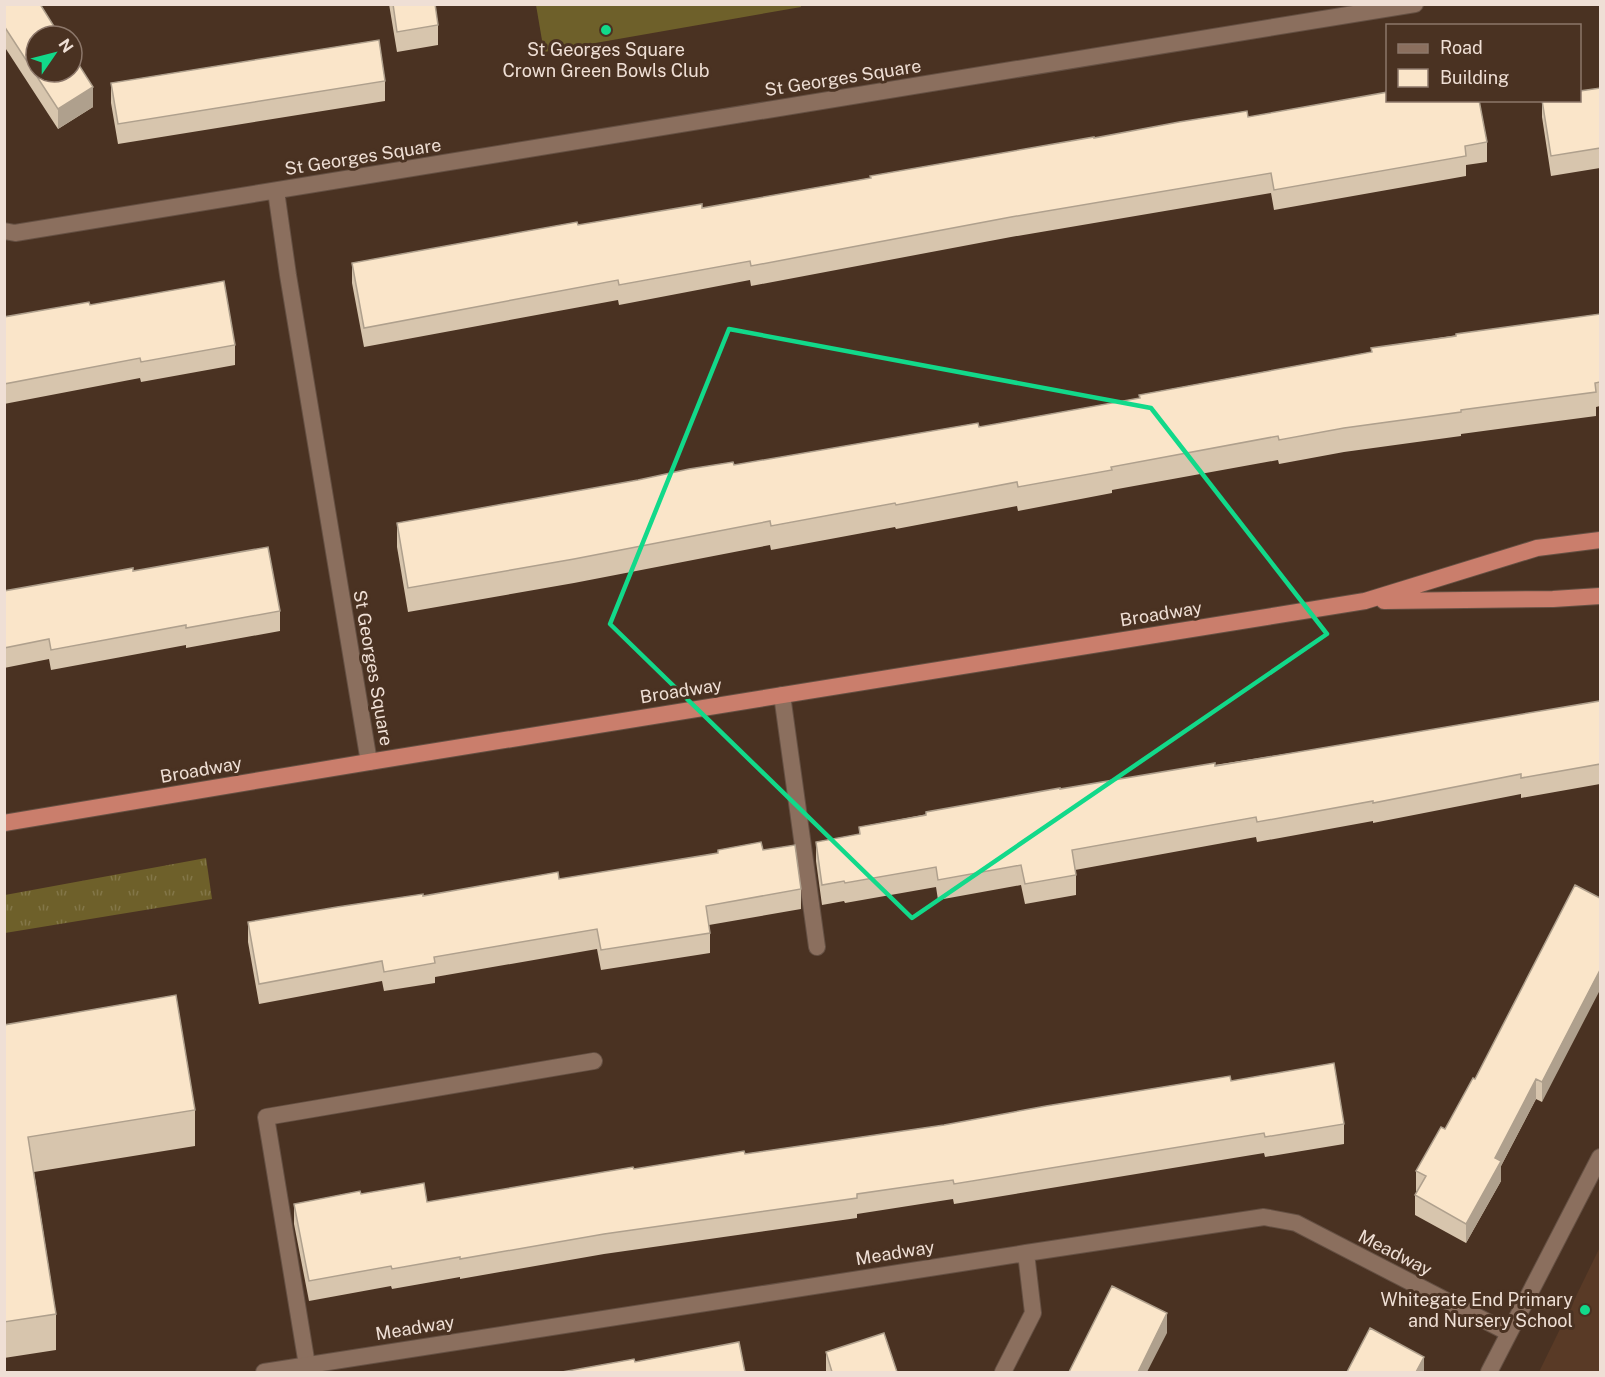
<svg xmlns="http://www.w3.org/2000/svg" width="1605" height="1377" font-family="'Public Sans',sans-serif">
	<defs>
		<pattern id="grass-tufts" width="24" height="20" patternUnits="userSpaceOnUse" patternTransform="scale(1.5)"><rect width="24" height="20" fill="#6e602a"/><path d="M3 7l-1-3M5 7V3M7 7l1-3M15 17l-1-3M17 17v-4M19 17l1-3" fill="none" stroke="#837648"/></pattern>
	</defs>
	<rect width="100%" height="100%" fill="#4a3222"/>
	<path fill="#593a26" d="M 1600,1247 L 1600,1372 L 1539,1372 Z"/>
	<path fill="url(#grass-tufts)" d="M 206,858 L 212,899 L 5,933 L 5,895 Z"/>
	<path fill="#6e602a" d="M 800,4 L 801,7 L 544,52 L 536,5 Z"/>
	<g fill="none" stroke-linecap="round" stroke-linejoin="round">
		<defs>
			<path id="service" d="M 782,695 L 817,947
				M 307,1365 L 266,1117 L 594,1061"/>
			<path id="minor" d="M 276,191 L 288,275 L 369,762
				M 4,231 L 15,233 L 1415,4
				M 264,1372 L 1026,1253 L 1264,1217 L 1296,1223 L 1509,1333
				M 1003,1372 L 1033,1313 L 1026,1253
				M 1489,1372 L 1600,1157"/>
			<path id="trunk" d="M 1384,601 L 1553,599 L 1600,596
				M 4,823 L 369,762 L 1365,601 L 1537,548 L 1600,540"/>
		</defs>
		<use href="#service" stroke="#655043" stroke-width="18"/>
		<use href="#minor" stroke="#655043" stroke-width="18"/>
		<use href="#trunk" stroke="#655043" stroke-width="18"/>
		<use href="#service" stroke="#8b6f5e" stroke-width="16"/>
		<use href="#minor" stroke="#8b6f5e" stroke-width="16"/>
		<use href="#trunk" stroke="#ca7e6c" stroke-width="16"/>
	</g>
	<path fill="#d7c5ad" d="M 4,4 L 93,107 L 58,129 L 4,46 Z
		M 389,4 L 435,4 L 438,25 L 438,45 L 397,52 Z
		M 385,81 L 385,101 L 118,144 L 111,103 L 111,83 Z
		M 1600,88 L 1600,168 L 1551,176 L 1542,117 L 1542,100 L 1580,100 Z
		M 1248,117 L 1487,142 L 1487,162 L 1466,165 L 1466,176 L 1274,210 L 1271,193 L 1011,237 L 751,286 L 750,280 L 619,305 L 618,300 L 364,347 L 352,283 L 352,263 L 578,225 L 702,208 L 1094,138 Z
		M 90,305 L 235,345 L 235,365 L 141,382 L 140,378 L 4,404 L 4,317 Z
		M 1600,314 L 1600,406 L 1596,407 L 1596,416 L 1461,434 L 1461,436 L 1344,452 L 1279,464 L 1278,460 L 1112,490 L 1112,493 L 1018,511 L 1017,506 L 896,529 L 895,527 L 771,550 L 770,545 L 574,583 L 408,612 L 397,547 L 397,523 L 734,465 L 979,427 L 1139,398 L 1139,395 L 1371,352 L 1371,348 Z
		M 133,571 L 280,611 L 280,631 L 186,648 L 186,645 L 51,670 L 49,659 L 4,668 L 4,591 Z
		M 1600,705 L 1600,784 L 1521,798 L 1521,794 L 1373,823 L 1373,821 L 1257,842 L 1256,837 L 1075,870 L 1076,875 L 1076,895 L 1025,904 L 1021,885 L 938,900 L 936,887 L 845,903 L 844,901 L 822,905 L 816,861 L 816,842 L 859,834 L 859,827 L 1060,789 Z
		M 718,850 L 801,889 L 801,909 L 709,925 L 710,933 L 710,953 L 601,970 L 597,949 L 435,977 L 435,983 L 384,991 L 382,981 L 259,1004 L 248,942 L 248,922 L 423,896 L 559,879 L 718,853 Z
		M 1575,885 L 1542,1102 L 1536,1099 L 1501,1166 L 1501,1181 L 1466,1243 L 1415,1215 L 1415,1195 L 1417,1191 L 1416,1191 L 1416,1171 L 1445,1129 L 1475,1079 Z
		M 4,1025 L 195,1110 L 195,1146 L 34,1172 L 56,1314 L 56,1350 L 4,1358 Z
		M 1231,1081 L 1344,1124 L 1344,1144 L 1265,1157 L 1264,1153 L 954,1204 L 953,1199 L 857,1214 L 857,1218 L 604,1254 L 460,1279 L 460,1277 L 392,1289 L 391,1286 L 309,1301 L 294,1224 L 294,1204 L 361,1194 L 427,1202 L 634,1169 L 745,1154 L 944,1125 Z
		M 826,1352 L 897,1372 L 826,1372 Z"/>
	<path fill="#afa08d" d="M 93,87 L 93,107 L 58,129 L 58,109 Z
		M 1600,970 L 1600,990 L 1542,1102 L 1542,1082 Z
		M 1536,1079 L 1536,1099 L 1501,1166 L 1501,1181 L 1466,1243 L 1466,1224 L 1495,1158 Z
		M 1167,1313 L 1167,1333 L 1147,1372 L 1138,1372 Z
		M 1424,1357 L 1424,1372 L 1416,1372 Z"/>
	<path fill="#fae5c9" stroke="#afa08d" stroke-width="1.5" d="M 4,4 L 40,4 L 60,36 L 36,36 L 36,72 L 72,72 L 72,54 L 93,87 L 58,109 L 4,26 Z
		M 393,4 L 435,4 L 438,25 L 397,32 Z
		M 379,40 L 385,81 L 118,124 L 111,83 Z
		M 1600,88 L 1600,148 L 1551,156 L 1542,100 L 1580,100 L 1580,91 Z
		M 1388,92 L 1388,100 L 1479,100 L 1487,142 L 1465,146 L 1466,156 L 1274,190 L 1271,173 L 1011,217 L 751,266 L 750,261 L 619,285 L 618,280 L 364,328 L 352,263 L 577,222 L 578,225 L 702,204 L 702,208 L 871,178 L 870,176 L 1094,137 L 1094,138 L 1179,122 L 1247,111 L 1248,117 Z
		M 224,281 L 235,345 L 141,362 L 140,358 L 4,384 L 4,317 L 89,302 L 90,305 Z
		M 1600,314 L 1600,382 L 1595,383 L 1596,392 L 1461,410 L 1461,412 L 1344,428 L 1279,440 L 1278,436 L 1111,467 L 1112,470 L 1018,487 L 1017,482 L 896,505 L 895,503 L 771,526 L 770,521 L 574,559 L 408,588 L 397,523 L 638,480 L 689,469 L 733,462 L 734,465 L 978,423 L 979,427 L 1140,398 L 1139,395 L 1372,352 L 1371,348 L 1456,336 L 1456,334 Z
		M 268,547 L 280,611 L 186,628 L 186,625 L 51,650 L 49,639 L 4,648 L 4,591 L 133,568 L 133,571 Z
		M 1600,701 L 1600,764 L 1521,778 L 1521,774 L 1373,803 L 1373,801 L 1257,822 L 1256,817 L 1072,850 L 1076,875 L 1025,884 L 1021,865 L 938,880 L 936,867 L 845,883 L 844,881 L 822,885 L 816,842 L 860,834 L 859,827 L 926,815 L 926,812 L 1060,788 L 1060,789 L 1215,763 L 1215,766 Z
		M 761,842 L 763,850 L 795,845 L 801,889 L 706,906 L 710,933 L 601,950 L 597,929 L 434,957 L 435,963 L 384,972 L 382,961 L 259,984 L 248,922 L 337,907 L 423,894 L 423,896 L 558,872 L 559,879 L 718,853 L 718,850 Z
		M 1575,885 L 1600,898 L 1600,970 L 1542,1082 L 1536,1079 L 1495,1158 L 1501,1161 L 1466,1224 L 1415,1195 L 1426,1176 L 1416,1171 L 1441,1127 L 1445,1129 L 1473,1078 L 1475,1079 Z
		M 176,995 L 195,1110 L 28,1137 L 56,1314 L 4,1322 L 4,1025 Z
		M 1334,1063 L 1344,1124 L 1265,1137 L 1264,1133 L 954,1184 L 953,1180 L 857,1194 L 857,1198 L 604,1234 L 460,1259 L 460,1257 L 392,1269 L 391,1266 L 309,1281 L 294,1204 L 360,1191 L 361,1194 L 424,1183 L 427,1202 L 633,1167 L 634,1169 L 744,1151 L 745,1154 L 944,1125 L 1046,1106 L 1230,1076 L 1231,1081 Z
		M 1112,1286 L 1167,1313 L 1138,1372 L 1069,1372 Z
		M 1370,1328 L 1424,1357 L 1416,1372 L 1347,1372 Z
		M 884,1333 L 897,1372 L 832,1372 L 826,1352 Z
		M 739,1342 L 745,1372 L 562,1372 L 634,1359 L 635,1362 Z"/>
	<path fill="none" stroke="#12d98a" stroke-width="4.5" stroke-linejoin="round" d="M 729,329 L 1151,408 L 1327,634 L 912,918 L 610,624 Z"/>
	<g fill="#12d98a" stroke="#4a3222" stroke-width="2">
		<circle cx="606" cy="30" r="6"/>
		<circle cx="1585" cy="1310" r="6"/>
	</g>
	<g text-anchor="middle" stroke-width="6" stroke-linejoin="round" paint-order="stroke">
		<g font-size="18" fill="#efdfd5" stroke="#4a3222">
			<text x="606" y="56">St Georges Square<tspan x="606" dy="21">Crown Green Bowls Club</tspan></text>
			<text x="1573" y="1306" text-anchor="end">Whitegate End Primary<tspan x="1573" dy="21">and Nursery School</tspan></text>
		</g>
		<g font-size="18" fill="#efdfd5" stroke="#4a3222">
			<text transform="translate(843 78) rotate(-9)" y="6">St Georges Square</text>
			<text transform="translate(363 157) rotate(-9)" y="6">St Georges Square</text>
			<text transform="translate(1161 614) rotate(-9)" y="6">Broadway</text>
			<text transform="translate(373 668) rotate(80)" y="6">St Georges Square</text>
			<text transform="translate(681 691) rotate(-9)" y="6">Broadway</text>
			<text transform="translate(201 770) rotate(-10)" y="6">Broadway</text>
			<text transform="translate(895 1253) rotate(-9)" y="6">Meadway</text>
			<text transform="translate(1395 1253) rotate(27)" y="6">Meadway</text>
			<text transform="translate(415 1328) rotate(-9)" y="6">Meadway</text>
		</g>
	</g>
	<rect width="1605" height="1377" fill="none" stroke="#efdfd5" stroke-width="12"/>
	<rect x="1386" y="24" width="195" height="78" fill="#4a3222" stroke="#8c776a" stroke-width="1.5"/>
	<rect x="1398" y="44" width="30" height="9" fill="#8b6f5e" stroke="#8c776a" stroke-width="1.5"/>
	<text x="1440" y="54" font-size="18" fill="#efdfd5">Road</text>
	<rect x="1398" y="69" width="30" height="18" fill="#fae5c9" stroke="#8c776a" stroke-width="1.5"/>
	<text x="1440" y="84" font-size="18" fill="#efdfd5">Building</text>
	<g transform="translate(54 54) rotate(55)"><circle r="28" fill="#4a3222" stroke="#8c776a" stroke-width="1.5"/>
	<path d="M0-4.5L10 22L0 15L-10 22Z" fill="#12d98a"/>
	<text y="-9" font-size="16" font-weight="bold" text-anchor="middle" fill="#efdfd5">N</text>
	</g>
</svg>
